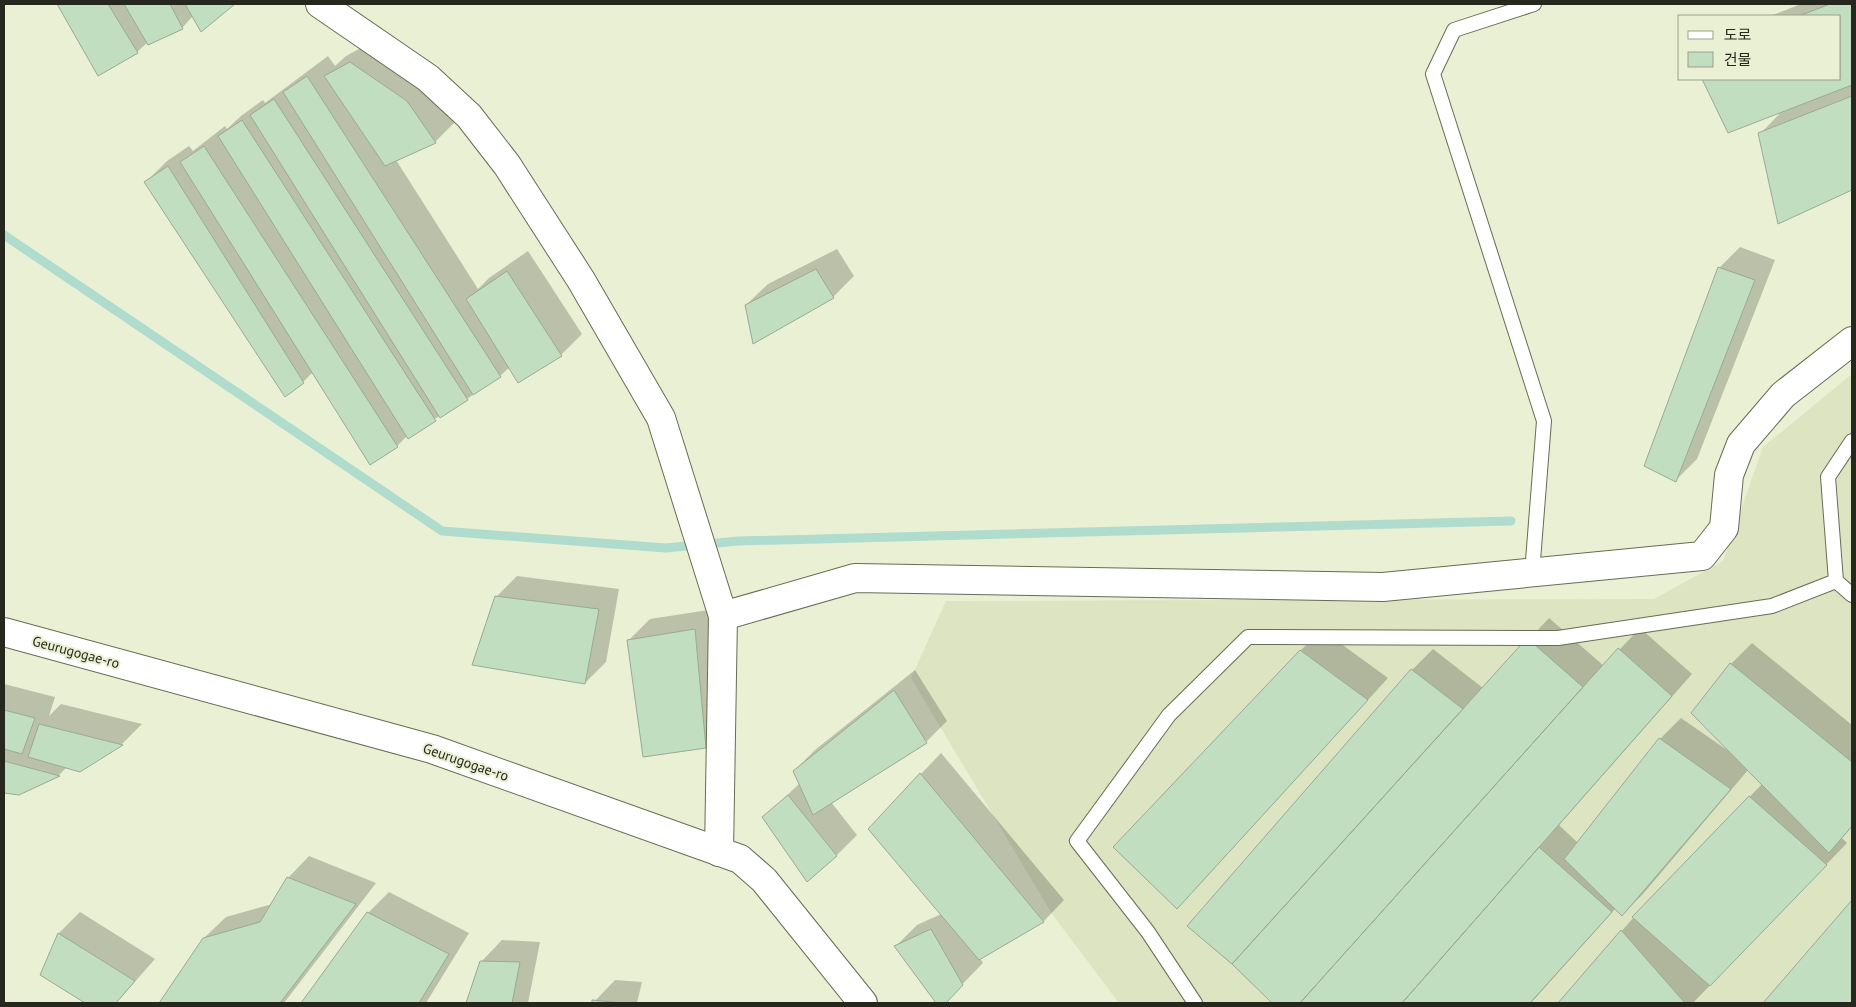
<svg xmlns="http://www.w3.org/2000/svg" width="1856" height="1007" font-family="'PT Sans','Noto Sans KR',sans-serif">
	<rect width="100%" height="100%" fill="#eaf0d4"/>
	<path fill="#dde4c2" d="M 1852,374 L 1852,1003 L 1119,1003 L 1052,914 L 911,678 L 946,601 L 1654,599 L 1723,561 L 1763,447 Z"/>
	<path fill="#0003" d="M 58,4 L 233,4 L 202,31 L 193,16 L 182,28 L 148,42 L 137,52 L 98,74 Z
		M 1801,4 L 1852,4 L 1852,189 L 1778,222 L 1760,134 L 1783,110 L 1729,132 L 1704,79 L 1840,79 L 1840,16 L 1770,16 Z
		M 372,42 L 456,121 L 435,142 L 396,160 L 478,289 L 489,278 L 528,251 L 582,334 L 561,355 L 510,367 L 500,376 L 467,399 L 407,436 L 397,446 L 370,463 L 313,372 L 303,382 L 146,182 L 167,161 L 189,146 L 193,151 L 225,126 L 227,129 L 241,116 L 263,100 L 265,103 L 328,56 L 335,66 L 346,56 Z
		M 1740,247 L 1775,260 L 1697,459 L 1676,480 L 1719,268 Z
		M 837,249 L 854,276 L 833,297 L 746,305 L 768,284 Z
		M 517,576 L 619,589 L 606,662 L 585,683 L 496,597 Z
		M 715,609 L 726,725 L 705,746 L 629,640 L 650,619 Z
		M 1549,618 L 1604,666 L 1640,628 L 1692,674 L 1559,825 L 1578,843 L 1660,739 L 1681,718 L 1727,750 L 1731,664 L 1752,643 L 1852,725 L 1852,827 L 1842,838 L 1847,843 L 1693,1003 L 1559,1003 L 1634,917 L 1762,784 L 1748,770 L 1643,894 L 1622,915 L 1616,908 L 1531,1003 L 1275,1003 L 1189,926 L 1412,670 L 1433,649 L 1483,688 Z
		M 1322,630 L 1388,678 L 1198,886 L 1301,650 Z
		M 915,670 L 947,721 L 926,742 L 831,802 L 857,835 L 836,856 L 764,817 L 800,783 L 794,771 L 815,750 Z
		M 4,684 L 55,697 L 49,716 L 61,704 L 142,724 L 122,744 L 80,770 L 67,767 L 59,775 L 19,794 L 4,792 Z
		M 941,753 L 1064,900 L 1044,921 L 980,958 L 983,963 L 944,1003 L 937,1003 L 896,946 L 917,925 L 941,914 L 921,774 Z
		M 309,856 L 376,883 L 284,1003 L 161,1003 L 204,938 L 226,917 L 272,904 L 288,878 Z
		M 389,892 L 469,933 L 426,1003 L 302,1003 L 368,913 Z
		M 1852,902 L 1852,1003 L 1765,1003 Z
		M 80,912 L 155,959 L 116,1003 L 88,1003 L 42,975 L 59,933 Z
		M 502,940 L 540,942 L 528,1003 L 467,1003 L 481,962 Z
		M 615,980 L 642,982 L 637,1003 L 593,1003 Z"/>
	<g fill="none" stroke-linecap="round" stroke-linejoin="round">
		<path stroke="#b0dcce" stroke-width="9" d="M 4,235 L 442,531 L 666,548 L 738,541 L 1511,521"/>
	</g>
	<path fill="#c1dec1" stroke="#97ab96" d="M 57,4 L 108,4 L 138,53 L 98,76 Z
		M 124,4 L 170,4 L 183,29 L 148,45 Z
		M 185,4 L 235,4 L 201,32 Z
		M 1830,4 L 1852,4 L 1852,85 L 1728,133 L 1702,79 L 1840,79 L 1840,16 L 1799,16 Z
		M 350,62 L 407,101 L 436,143 L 385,166 L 324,76 Z
		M 307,76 L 501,377 L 473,395 L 283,92 Z
		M 1852,96 L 1852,190 L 1778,224 L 1758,133 Z
		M 274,99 L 468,400 L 440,418 L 250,115 Z
		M 242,120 L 436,421 L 408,439 L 218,136 Z
		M 204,146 L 398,447 L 370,465 L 180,162 Z
		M 168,166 L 304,383 L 285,397 L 144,182 Z
		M 1718,267 L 1755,280 L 1676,482 L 1644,466 Z
		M 816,269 L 834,298 L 753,344 L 745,305 Z
		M 507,271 L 562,356 L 518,383 L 466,299 Z
		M 495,596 L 599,609 L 585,684 L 472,665 Z
		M 695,629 L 706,748 L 643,757 L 627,640 Z
		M 1527,638 L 1583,687 L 1300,1003 L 1272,1003 L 1232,964 Z
		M 1618,648 L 1672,696 L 1402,1003 L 1300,1003 Z
		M 1300,650 L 1368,700 L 1177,909 L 1113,847 Z
		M 1730,663 L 1852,762 L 1852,826 L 1829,853 L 1691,713 Z
		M 1411,669 L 1463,709 L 1232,964 L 1187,926 Z
		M 894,690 L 927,743 L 813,815 L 793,771 Z
		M 4,710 L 35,718 L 22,754 L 4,749 Z
		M 39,724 L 123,745 L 80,772 L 28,757 Z
		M 1659,738 L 1731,789 L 1622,916 L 1564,859 Z
		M 4,761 L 60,776 L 19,795 L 4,793 Z
		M 920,773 L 1044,922 L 979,960 L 868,829 Z
		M 788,795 L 837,856 L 807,882 L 762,817 Z
		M 1749,796 L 1827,865 L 1710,986 L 1632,917 Z
		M 1539,847 L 1612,912 L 1530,1003 L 1402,1003 Z
		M 287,877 L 356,904 L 280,1003 L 159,1003 L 203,938 L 260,922 Z
		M 1852,900 L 1852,1003 L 1763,1003 Z
		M 367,912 L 449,954 L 419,1003 L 301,1003 Z
		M 931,929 L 963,985 L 946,1003 L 936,1003 L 894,946 Z
		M 1621,930 L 1685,1003 L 1558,1003 Z
		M 58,933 L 135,981 L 116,1003 L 85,1003 L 40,975 Z
		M 480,961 L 520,962 L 512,1003 L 466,1003 Z
		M 592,1000 L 622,1003 L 592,1003 Z"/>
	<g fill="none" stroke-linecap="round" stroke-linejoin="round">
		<defs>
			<path id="service" d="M 1532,573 L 1544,421 L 1433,74 L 1454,30 L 1534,4
				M 1836,581 L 1828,477 L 1852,441
				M 1195,1003 L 1148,932 L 1077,841 L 1169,715 L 1248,637 L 1558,638 L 1772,606 L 1836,581 L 1852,595"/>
			<path id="minor" d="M 320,4 L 428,78 L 469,116 L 507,165 L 581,280 L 661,418 L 723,616 L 719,852
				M 723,616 L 855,578 L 1383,587 L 1702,556 L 1724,528 L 1729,475 L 1741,444 L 1783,395 L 1852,341"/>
			<path id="tertiary" d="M 4,632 L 432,749 L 740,859 L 764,880 L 863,1003"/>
		</defs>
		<use href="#service" stroke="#686c54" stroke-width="16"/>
		<use href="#minor" stroke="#686c54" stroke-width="30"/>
		<use href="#tertiary" stroke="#686c54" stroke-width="30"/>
		<use href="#service" stroke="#fff" stroke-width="14"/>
		<use href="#minor" stroke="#fff" stroke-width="28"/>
		<use href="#tertiary" stroke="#fff" stroke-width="28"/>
	</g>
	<g text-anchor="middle" stroke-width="4" stroke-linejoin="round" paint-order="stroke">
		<g font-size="14" fill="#26281d" stroke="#eaf0d4">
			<text transform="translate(76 652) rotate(15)" y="5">Geurugogae-ro</text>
			<text transform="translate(466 762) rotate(19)" y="5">Geurugogae-ro</text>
		</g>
	</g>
	<rect width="1856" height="1007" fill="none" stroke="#26281d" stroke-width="10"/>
	<rect x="1678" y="15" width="162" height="65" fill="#eaf0d4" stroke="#9ca08b"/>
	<rect x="1688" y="31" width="25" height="8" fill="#ffffff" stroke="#9ca08b"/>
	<text x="1724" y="40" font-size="15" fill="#26281d">도로</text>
	<rect x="1688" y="52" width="25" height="15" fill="#c1dec1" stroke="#9ca08b"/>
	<text x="1724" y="65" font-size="15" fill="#26281d">건물</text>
</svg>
